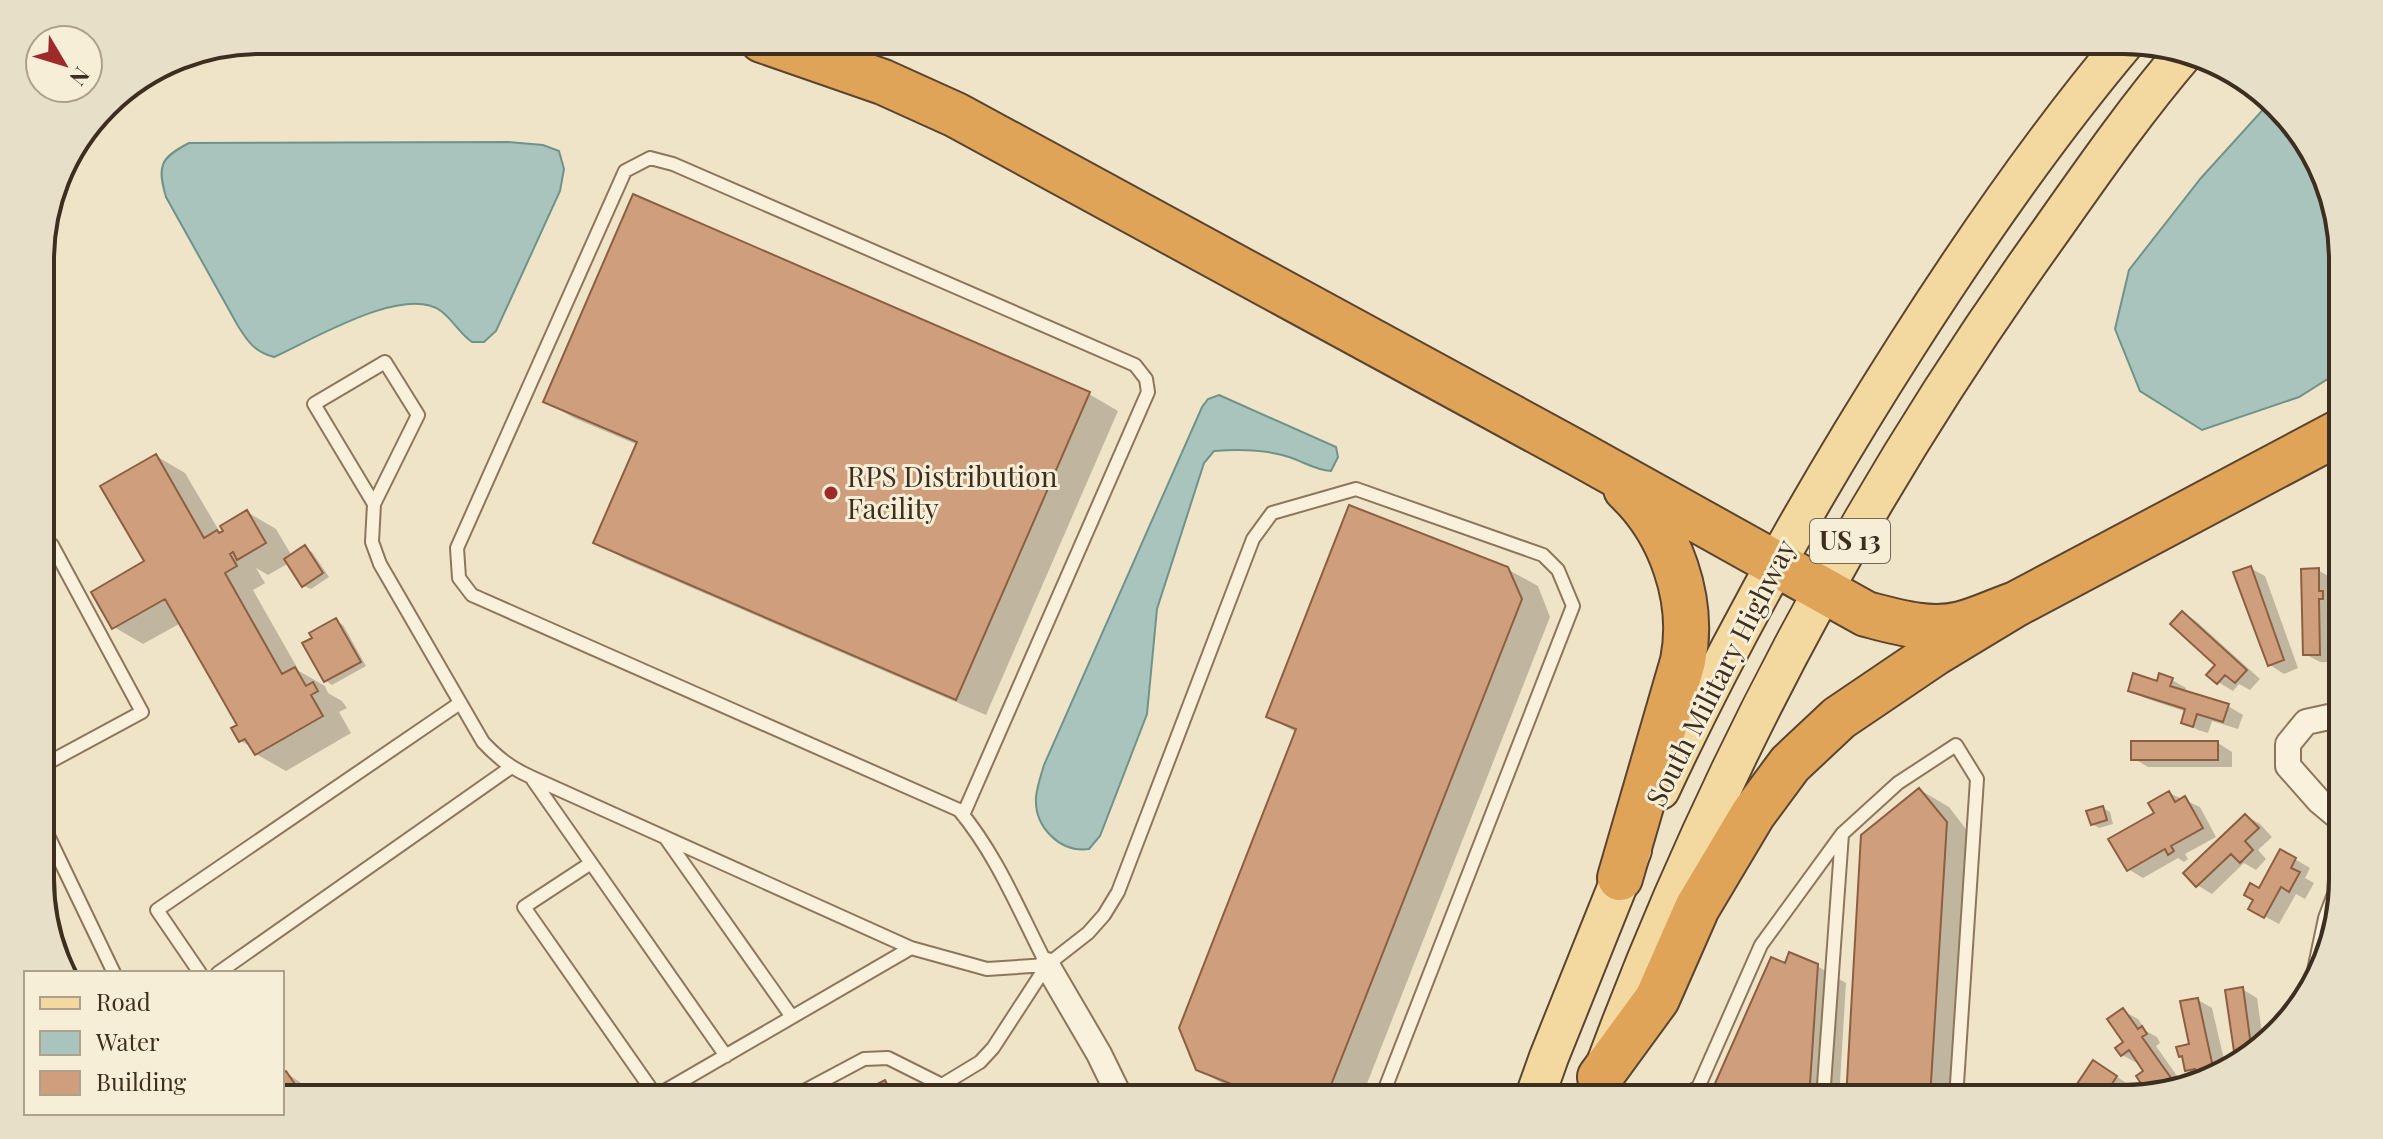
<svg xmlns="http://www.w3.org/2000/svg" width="2383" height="1139" font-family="'Playfair Display',serif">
	<rect width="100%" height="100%" fill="#f0e4c8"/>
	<path fill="#a9c4bc" stroke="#6f938a" stroke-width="2" d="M 2268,104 L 2298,127 L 2341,232 L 2342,370 L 2299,397 L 2202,430 L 2140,391 L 2115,329 L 2129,270 L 2201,178 Z
		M 508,142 L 543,145 L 559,151 L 564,169 L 560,191 L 496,331 L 484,342 L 472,342 C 460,334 453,320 441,311 C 404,284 312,340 274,357 C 255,352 248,342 238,326 L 166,197 C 157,166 160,158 189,143 Z
		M 1219,395 L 1336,447 L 1338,457 L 1331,471 C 1315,470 1304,462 1289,457 C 1265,449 1240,449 1214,451 L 1204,463 L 1157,609 L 1147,714 L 1100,836 L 1089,849 C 1060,853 1034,827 1036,797 C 1037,787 1041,775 1044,765 L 1202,407 L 1208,399 Z"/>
	<path fill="#0003" d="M 1089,394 L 1118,411 L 986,715 L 625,559 L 596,542 L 638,445 L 574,418 L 545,401 Z
		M 156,456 L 185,473 L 221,534 L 247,512 L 276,529 L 292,556 L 305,548 L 312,552 L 329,577 L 311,589 L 304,586 L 289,563 L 268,575 L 256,568 L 265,583 L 253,590 L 299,671 L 325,686 L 328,693 L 342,701 L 347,708 L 339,712 L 351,733 L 286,771 L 256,754 L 253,748 L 241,741 L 240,726 L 179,624 L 143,644 L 114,627 L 146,562 Z
		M 2250,568 L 2265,576 L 2298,668 L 2284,674 L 2270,665 Z
		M 1507,569 L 1538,586 L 1550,617 L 1361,1099 L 1260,1099 L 1227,1086 L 1197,1069 L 1297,733 L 1268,716 Z
		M 2318,570 L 2333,579 L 2333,599 L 2337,601 L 2337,606 L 2333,606 L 2335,662 L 2320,662 L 2305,654 Z
		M 2183,613 L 2197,622 L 2260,679 L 2250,690 L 2239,684 L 2233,691 L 2218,682 L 2218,665 Z
		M 336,621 L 343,625 L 366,666 L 332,685 L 326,681 Z
		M 2172,680 L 2186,688 L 2185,692 L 2228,706 L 2243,715 L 2238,729 L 2212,721 L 2208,733 L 2198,730 L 2184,722 L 2187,712 L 2145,698 L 2130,690 Z
		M 2218,743 L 2232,752 L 2232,767 L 2148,767 L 2133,758 Z
		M 1920,790 L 1949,807 L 1975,841 L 1960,1099 L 1848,1099 Z
		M 2169,793 L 2200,807 L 2216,837 L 2185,854 L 2188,859 L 2184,862 L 2178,858 L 2143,878 L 2128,869 Z
		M 2103,808 L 2110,812 L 2113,824 L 2099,828 L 2092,824 Z
		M 2246,816 L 2260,824 L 2272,837 L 2258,850 L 2266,859 L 2256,870 L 2244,863 L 2212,894 L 2197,885 Z
		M 2281,851 L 2310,868 L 2305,878 L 2314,883 L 2305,899 L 2296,894 L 2279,924 L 2251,909 Z
		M 1786,966 L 1817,966 L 1846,983 L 1839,1099 L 1736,1099 L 1716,1087 Z
		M 2242,989 L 2257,998 L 2263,1040 L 2246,1062 Z
		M 2198,1000 L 2212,1008 L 2226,1068 L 2199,1077 L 2187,1070 L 2184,1058 L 2180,1056 L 2192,1046 Z
		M 2123,1011 L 2138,1019 L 2146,1031 L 2157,1037 L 2160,1043 L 2156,1046 L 2182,1083 L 2155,1092 L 2145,1086 L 2146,1071 L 2139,1061 L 2137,1063 L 2122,1055 L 2126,1042 Z
		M 2108,1071 L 2131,1086 L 2124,1097 L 2096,1098 Z
		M 286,1073 L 300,1082 L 313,1099 L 282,1099 L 282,1076 Z
		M 885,1082 L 913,1099 L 852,1099 Z"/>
	<path fill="#cf9f7d" stroke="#8d5f41" stroke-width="2" d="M 633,194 L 1090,392 L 956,700 L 593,543 L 637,442 L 543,402 Z
		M 156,454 L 204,538 L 217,530 L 219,533 L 223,531 L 220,526 L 247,510 L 266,543 L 237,560 L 233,552 L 230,554 L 237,566 L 225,573 L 282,674 L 295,667 L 306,686 L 313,682 L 318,691 L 311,695 L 323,716 L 255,755 L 245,739 L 239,742 L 231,728 L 237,725 L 165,599 L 112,629 L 91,592 L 144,561 L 100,486 Z
		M 1349,505 L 1508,567 L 1522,599 L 1327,1095 L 1319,1099 L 1269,1099 L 1196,1070 L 1179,1028 L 1296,729 L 1266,717 Z
		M 305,545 L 323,573 L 302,587 L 284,559 Z
		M 2251,566 L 2284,660 L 2268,666 L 2233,572 Z
		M 2319,568 L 2319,591 L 2323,591 L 2323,599 L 2319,599 L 2320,655 L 2303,655 L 2301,569 Z
		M 2182,611 L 2247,670 L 2235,683 L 2225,675 L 2217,684 L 2206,675 L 2215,665 L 2170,624 Z
		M 336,618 L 361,662 L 324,682 L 302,643 L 312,638 L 309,633 Z
		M 2133,673 L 2157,681 L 2159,673 L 2173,678 L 2170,686 L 2229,704 L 2223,722 L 2197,714 L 2193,727 L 2181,723 L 2185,709 L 2128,691 Z
		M 2131,741 L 2218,741 L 2218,760 L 2131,760 Z
		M 1919,788 L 1947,822 L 1930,1099 L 1846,1099 L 1861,835 Z
		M 2169,791 L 2175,802 L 2185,796 L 2203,828 L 2171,846 L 2174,851 L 2168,855 L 2165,849 L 2127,871 L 2108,839 L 2154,813 L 2148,803 Z
		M 2103,806 L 2107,820 L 2091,825 L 2086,811 Z
		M 2245,814 L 2259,828 L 2245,841 L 2253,850 L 2240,863 L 2231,854 L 2196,887 L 2183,873 Z
		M 2280,849 L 2296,858 L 2291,868 L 2300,872 L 2289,892 L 2281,887 L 2264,918 L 2248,909 L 2253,900 L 2244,895 L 2250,883 L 2259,888 Z
		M 1789,952 L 1818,964 L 1809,1099 L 1738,1099 L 1713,1088 L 1771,957 L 1785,963 Z
		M 2243,987 L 2252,1053 L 2246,1062 L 2236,1065 L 2225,990 Z
		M 2198,998 L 2214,1072 L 2197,1078 L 2195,1069 L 2185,1071 L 2182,1056 L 2179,1057 L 2176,1047 L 2189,1044 L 2180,1001 Z
		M 2123,1008 L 2138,1029 L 2142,1026 L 2147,1034 L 2142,1037 L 2176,1085 L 2158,1091 L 2152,1083 L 2144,1088 L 2136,1076 L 2143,1071 L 2129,1050 L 2121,1056 L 2115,1048 L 2123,1042 L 2107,1019 Z
		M 2093,1060 L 2117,1076 L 2110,1087 L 2127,1099 L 2093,1099 L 2075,1087 Z
		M 286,1071 L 305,1099 L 282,1099 L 282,1073 Z
		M 885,1080 L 894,1099 L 847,1099 Z"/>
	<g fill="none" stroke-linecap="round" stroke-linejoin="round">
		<defs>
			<path id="lane" d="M 374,504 L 314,404 L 385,362 L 418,415 L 374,504 L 372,542 L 380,564 L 483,742 C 498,758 511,768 531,777 L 911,948 L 987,969 L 1047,965 C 1020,913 997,855 959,810 L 472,595 L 459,578 L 457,548 L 625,171 L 650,158 L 673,164 L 1135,365 L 1146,379 L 1148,392 L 963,815
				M 41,551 L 52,545 L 142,712 L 42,766
				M 533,780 L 726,1056
				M 42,823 L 114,973
				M 667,840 L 792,1017
				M 591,863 L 524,907 L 656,1096 L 911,948
				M 200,973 L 157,910 L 460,703
				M 218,973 L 510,768
				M 1696,1088 L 1720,1099
				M 789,1099 L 864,1059 L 888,1058 L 942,1085
				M 950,1099 L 942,1085 L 980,1062 L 993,1048 L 1047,965 L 1088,933 L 1104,915 L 1118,892 L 1253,539 L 1272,513 L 1356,489 L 1543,555 L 1558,570 L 1573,606 L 1381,1099
				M 1693,1099 L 1761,945 L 1842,834 L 1898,783 L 1956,745 L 1977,779 L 1956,1099
				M 1823,1099 L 1842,834"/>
			<path id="street" d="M 2343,726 L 2329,717 L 2306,722 L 2288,744 L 2288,766 L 2319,801 L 2343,821
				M 1047,965 L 1099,1054 L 1121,1099
				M 2320,971 L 2331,919 L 2339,898"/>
			<path id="primary" d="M 1660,790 C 1732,636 1815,489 1907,345 C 1974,240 2045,137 2126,41
				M 1534,1099 L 1549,1057 L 1632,850
				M 1593,1099 C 1704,791 1859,498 2050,232 C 2093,171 2136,109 2185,52"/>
			<path id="highway" d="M 762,40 L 883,82 L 956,115 L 1581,455 L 1866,614 C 1897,622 1930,632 1961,624 C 1980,619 1998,610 2016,604
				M 1620,878 L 1683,661 C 1695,600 1671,531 1626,489
				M 1600,1077 L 1657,999 L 1697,908 L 1753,814 L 1790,764 L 1839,718 L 1935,653 L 2016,604 L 2342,431"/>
		</defs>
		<use href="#lane" stroke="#8d765c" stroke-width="16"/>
		<use href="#street" stroke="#8d765c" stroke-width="28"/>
		<use href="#primary" stroke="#5b4430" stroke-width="42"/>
		<use href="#highway" stroke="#5b4430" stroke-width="48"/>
		<use href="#lane" stroke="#faf1dc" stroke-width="12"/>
		<use href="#street" stroke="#faf1dc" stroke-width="24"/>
		<use href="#primary" stroke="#f3d9a0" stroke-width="38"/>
		<use href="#highway" stroke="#e0a458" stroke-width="44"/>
	</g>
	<circle fill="#9e2a2b" stroke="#f7eed8" stroke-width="3" cx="831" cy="493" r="8"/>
	<g text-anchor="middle" stroke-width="6" stroke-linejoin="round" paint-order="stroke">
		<rect fill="#f7eed8" stroke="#756857" stroke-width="2" x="1810" y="519" width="80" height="44" rx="6"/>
		<g font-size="26" font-weight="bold" fill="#3d2e20">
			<text x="1850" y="550">US 13</text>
		</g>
		<g font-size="28" fill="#3d2e20" stroke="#f7eed8" text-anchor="start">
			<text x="847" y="487">RPS Distribution<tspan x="847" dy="32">Facility</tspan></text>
		</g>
		<g font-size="28" fill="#3d2e20" stroke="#f7eed8">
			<text transform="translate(1721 673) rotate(-63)" y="10">South Military Highway</text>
		</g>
	</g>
	<path d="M0 0H2383V1139H0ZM260 54H2123A206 206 0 0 1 2329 260V879A206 206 0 0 1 2123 1085H260A206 206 0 0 1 54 879V260A206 206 0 0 1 260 54Z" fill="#e8dfc9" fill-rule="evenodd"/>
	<path fill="none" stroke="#3d2e20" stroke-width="4" d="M260 54H2123A206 206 0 0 1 2329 260V879A206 206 0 0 1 2123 1085H260A206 206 0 0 1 54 879V260A206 206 0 0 1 260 54Z"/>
	<rect x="24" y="971" width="260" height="144" fill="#f7eed8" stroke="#ada18e" stroke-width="2"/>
	<rect x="40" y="997" width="40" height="12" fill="#f3d9a0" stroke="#ada18e" stroke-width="2"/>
	<text x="96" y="1011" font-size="24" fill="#3d2e20">Road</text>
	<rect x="40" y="1031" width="40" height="24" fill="#a9c4bc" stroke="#ada18e" stroke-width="2"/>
	<text x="96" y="1051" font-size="24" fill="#3d2e20">Water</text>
	<rect x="40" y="1071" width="40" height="24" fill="#cf9f7d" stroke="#ada18e" stroke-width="2"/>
	<text x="96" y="1091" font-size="24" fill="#3d2e20">Building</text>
	<g transform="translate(64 64) rotate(128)"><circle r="38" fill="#f7eed8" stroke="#ada18e" stroke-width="2"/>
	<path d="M0-6L14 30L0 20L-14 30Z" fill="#9e2a2b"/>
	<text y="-12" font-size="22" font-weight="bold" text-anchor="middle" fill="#3d2e20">N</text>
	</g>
</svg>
